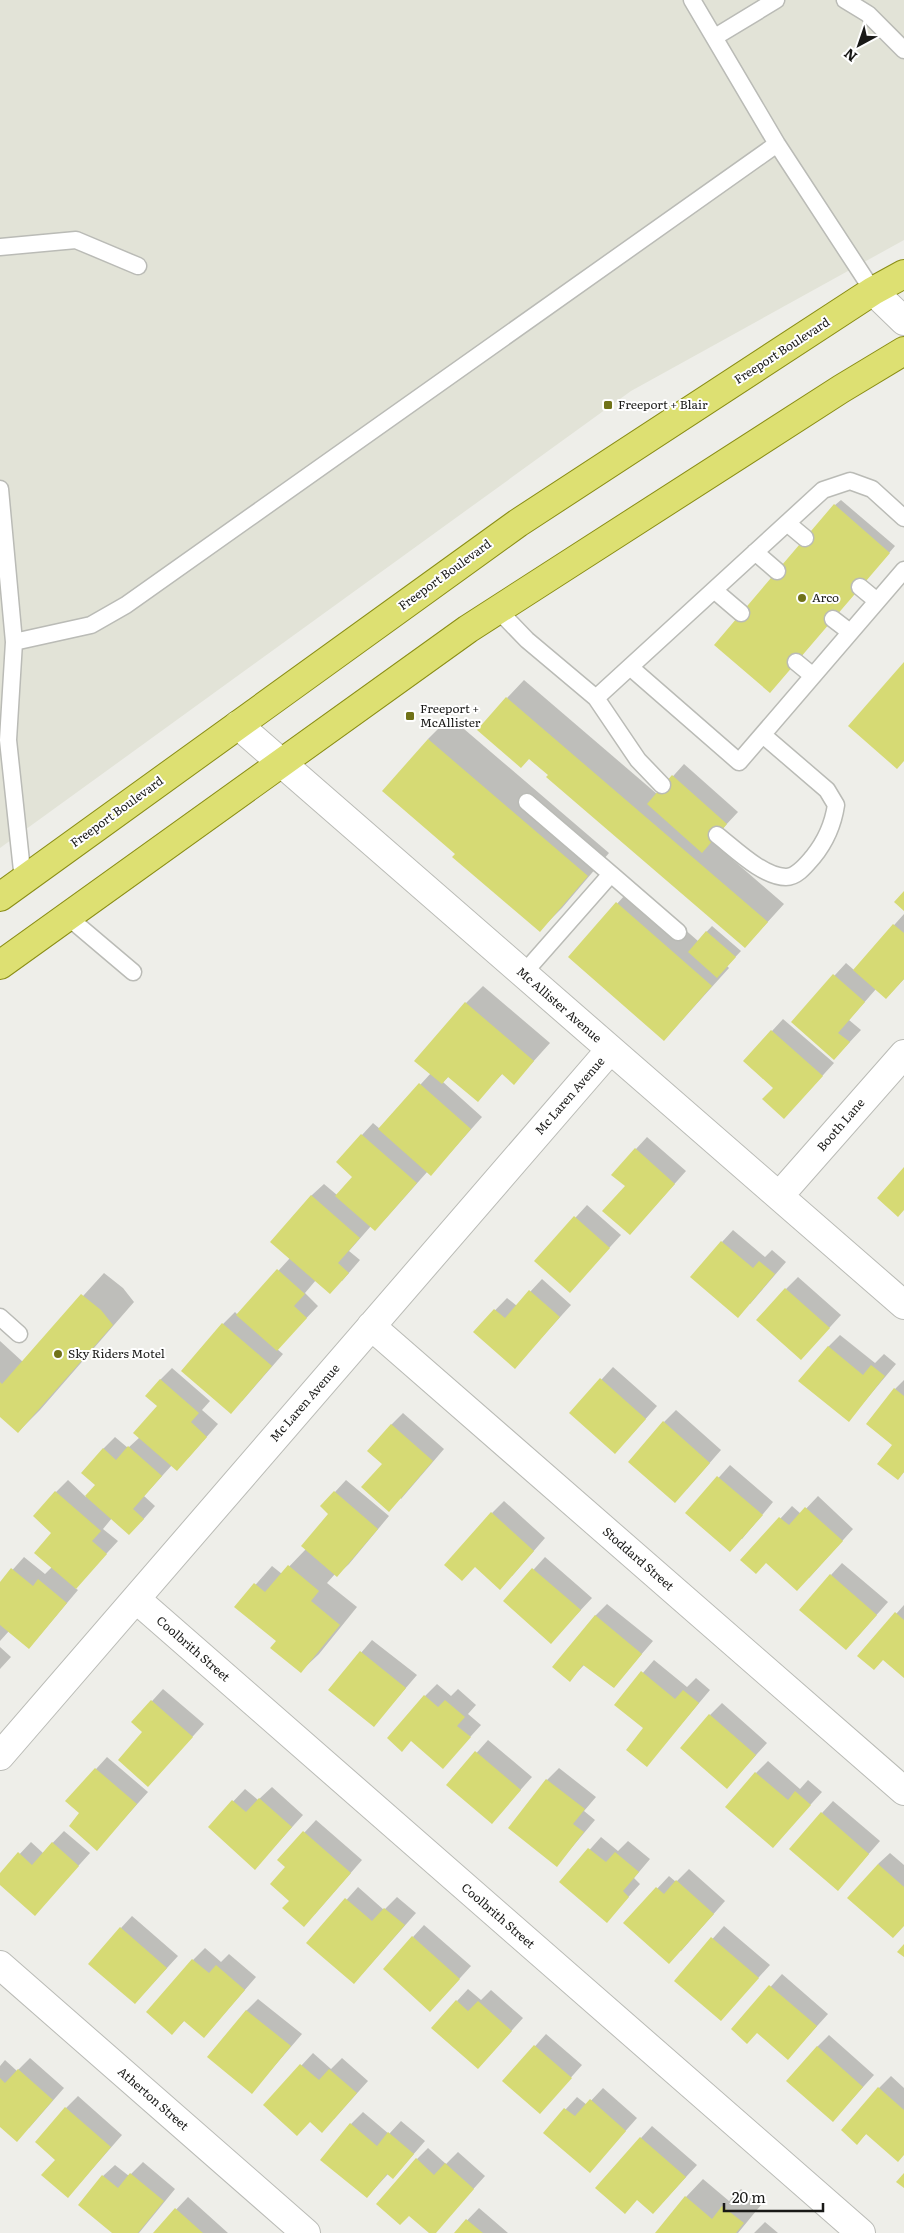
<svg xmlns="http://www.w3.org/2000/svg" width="904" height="2233" font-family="Literata,serif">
	<rect width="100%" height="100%" fill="#eeeee9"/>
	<path fill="#e2e3d7" d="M 0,0 L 904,0 L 904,240 L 631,391 L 0,848 Z"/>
	<path fill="#0003" d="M 841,500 L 895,546 L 776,685 L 835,505 Z
		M 524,680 L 657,794 L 684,764 L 738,812 L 711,841 L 784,904 L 745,947 L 549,775 L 507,698 Z
		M 450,717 L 609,853 L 562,908 L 540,930 L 428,739 Z
		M 634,885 L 698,941 L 712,926 L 741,951 L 727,966 L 729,968 L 664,1040 L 569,957 Z
		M 904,914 L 904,979 L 886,998 L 876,989 L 849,1020 L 861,1030 L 834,1059 L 792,1022 L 846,963 L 854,970 Z
		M 483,986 L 550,1043 L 514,1083 L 503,1073 L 478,1100 L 449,1076 L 443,1082 L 482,1117 L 442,1162 L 428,1171 L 387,1217 L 375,1229 L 371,1226 L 349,1251 L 360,1260 L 342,1281 L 316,1280 L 305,1293 L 318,1306 L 277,1349 L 283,1354 L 242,1401 L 183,1371 L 223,1324 L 235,1312 L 238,1315 L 290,1258 L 272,1241 L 312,1195 L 324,1184 L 337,1195 L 354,1177 L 362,1135 L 373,1123 L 380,1129 L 431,1073 L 466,1003 Z
		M 783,1019 L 834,1063 L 796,1105 L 775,1088 L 772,1031 Z
		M 647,1137 L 686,1171 L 630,1234 L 626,1186 L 636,1149 Z
		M 587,1205 L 621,1235 L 570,1291 L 536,1261 Z
		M 733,1230 L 765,1257 L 772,1250 L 786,1262 L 750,1304 L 722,1242 Z
		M 104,1273 L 123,1288 L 134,1302 L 40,1410 L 18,1432 L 0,1415 L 0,1341 L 23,1362 Z
		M 798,1277 L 841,1315 L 801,1359 L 786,1289 Z
		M 542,1279 L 571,1305 L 515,1367 L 474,1332 L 507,1298 L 517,1306 Z
		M 840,1335 L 875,1363 L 884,1354 L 896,1364 L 849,1420 L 828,1347 Z
		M 613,1367 L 657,1406 L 627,1440 L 571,1413 Z
		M 172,1368 L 210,1401 L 202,1410 L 218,1424 L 189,1457 L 172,1465 L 144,1496 L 155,1506 L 141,1522 L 112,1518 L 103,1529 L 118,1541 L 75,1588 L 78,1590 L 29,1648 L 9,1631 L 0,1641 L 0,1584 L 24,1557 L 45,1574 L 52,1567 L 56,1492 L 68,1480 L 86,1497 L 97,1485 L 103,1449 L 115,1437 L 128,1448 L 140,1437 L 159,1406 L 160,1380 Z
		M 904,1380 L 904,1472 L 898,1479 L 894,1445 L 895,1389 Z
		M 676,1410 L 721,1450 L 687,1489 L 664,1422 Z
		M 403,1413 L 444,1449 L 401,1499 L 384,1464 L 391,1425 Z
		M 730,1465 L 773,1502 L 742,1539 L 687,1513 Z
		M 346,1480 L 389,1516 L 349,1564 L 337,1575 L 335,1574 L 327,1583 L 357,1607 L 319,1654 L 301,1671 L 277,1641 L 236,1607 L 272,1566 L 282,1574 L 306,1549 L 330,1514 L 335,1492 Z
		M 818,1496 L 853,1529 L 809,1578 L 766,1561 L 742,1560 L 792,1506 L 801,1514 Z
		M 504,1501 L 545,1538 L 512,1576 L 492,1513 Z
		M 545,1557 L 592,1598 L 551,1642 L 505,1601 Z
		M 842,1563 L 888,1602 L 857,1637 L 831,1575 Z
		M 607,1604 L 653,1641 L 613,1687 L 585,1664 L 570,1680 L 595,1616 Z
		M 904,1605 L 904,1676 L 883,1659 L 859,1656 Z
		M 372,1640 L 417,1675 L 374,1725 L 330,1689 Z
		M 0,1647 L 11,1657 L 0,1669 Z
		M 654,1660 L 687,1687 L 696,1678 L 710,1690 L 647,1765 L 645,1728 L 616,1704 Z
		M 437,1684 L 451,1696 L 458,1689 L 476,1705 L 468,1714 L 481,1725 L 443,1767 L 425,1696 Z
		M 163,1689 L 204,1724 L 148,1786 L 144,1732 L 133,1722 Z
		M 722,1703 L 767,1743 L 727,1787 L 710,1715 Z
		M 488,1740 L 532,1777 L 492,1822 L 448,1785 Z
		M 107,1757 L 148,1792 L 97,1849 L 81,1813 L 67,1801 Z
		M 768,1761 L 800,1789 L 808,1780 L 822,1792 L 773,1846 L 756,1773 Z
		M 559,1768 L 596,1797 L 584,1811 L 595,1820 L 557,1865 L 547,1780 Z
		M 272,1787 L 303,1815 L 255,1868 L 209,1827 L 245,1789 L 258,1800 Z
		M 833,1801 L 880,1841 L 838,1889 L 822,1813 Z
		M 316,1820 L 362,1860 L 315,1914 L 291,1901 L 287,1866 L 279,1860 Z
		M 64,1831 L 90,1853 L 35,1914 L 0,1883 L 0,1875 L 31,1842 L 43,1853 Z
		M 601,1837 L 618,1851 L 628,1841 L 650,1859 L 634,1878 L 640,1884 L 607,1921 L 561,1882 Z
		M 890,1853 L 904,1865 L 904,1926 L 878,1864 Z
		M 689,1869 L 725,1901 L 681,1951 L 625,1923 L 669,1876 L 676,1882 Z
		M 358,1887 L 384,1910 L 397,1897 L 416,1913 L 354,1983 L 308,1943 Z
		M 132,1916 L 178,1956 L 135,2003 L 121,1928 Z
		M 424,1925 L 471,1966 L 442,1998 L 413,1937 Z
		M 724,1926 L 770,1965 L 721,2019 L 676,1980 Z
		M 205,1948 L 221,1962 L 229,1954 L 256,1977 L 204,2037 L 185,2020 L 172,2033 L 193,1960 Z
		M 782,1974 L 828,2014 L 799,2046 L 758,2031 L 733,2029 Z
		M 468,1989 L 481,2000 L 491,1990 L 523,2018 L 478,2068 L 457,2001 Z
		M 258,1999 L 302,2034 L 252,2092 L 246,2011 Z
		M 546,2034 L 582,2065 L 551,2100 L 504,2081 Z
		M 829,2035 L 874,2075 L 844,2108 L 817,2047 Z
		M 313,2053 L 331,2069 L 342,2058 L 368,2081 L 334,2119 L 311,2121 L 265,2105 Z
		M 30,2058 L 64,2088 L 29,2128 L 0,2125 L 0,2066 L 5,2060 L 17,2071 Z
		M 891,2076 L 904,2088 L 904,2155 L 867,2133 L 857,2143 L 879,2088 Z
		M 603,2088 L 637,2118 L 590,2171 L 544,2133 L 577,2097 L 587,2105 Z
		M 78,2096 L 122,2135 L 79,2184 L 56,2160 L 66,2108 Z
		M 363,2112 L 389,2134 L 401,2121 L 425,2141 L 393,2178 L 388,2174 L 367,2197 L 351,2124 Z
		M 652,2126 L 697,2165 L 653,2213 L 638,2199 L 641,2138 Z
		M 428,2148 L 446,2164 L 458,2152 L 485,2176 L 434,2233 L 431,2233 L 417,2159 Z
		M 143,2162 L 175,2189 L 139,2233 L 114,2233 L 103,2176 L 115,2165 L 129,2176 Z
		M 703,2179 L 729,2201 L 741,2189 L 761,2205 L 738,2233 L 657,2233 L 686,2197 Z
		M 188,2197 L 228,2233 L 154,2233 Z
		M 479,2208 L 508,2233 L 455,2233 Z
		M 765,2222 L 778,2233 L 754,2233 Z"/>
	<path fill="#d6da74" d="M 834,504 L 890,553 L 770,693 L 714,645 Z
		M 904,662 L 904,761 L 897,769 L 848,726 Z
		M 506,697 L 768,922 L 745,948 L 546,777 L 548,775 L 529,759 L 521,768 L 477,730 Z
		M 428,739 L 588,876 L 540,932 L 452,857 L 455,854 L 382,791 Z
		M 672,775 L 727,824 L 702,853 L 647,804 Z
		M 904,891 L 904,911 L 894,902 Z
		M 616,902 L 712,986 L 664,1041 L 568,957 Z
		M 893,924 L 904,933 L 904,979 L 886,999 L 853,970 Z
		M 706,931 L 736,957 L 717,978 L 688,952 Z
		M 833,974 L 865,1002 L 838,1033 L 850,1042 L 834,1060 L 791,1022 Z
		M 465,1002 L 534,1061 L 514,1085 L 502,1074 L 478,1102 L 448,1077 L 442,1084 L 414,1061 Z
		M 771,1030 L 823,1076 L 784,1119 L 762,1099 L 773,1088 L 743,1061 Z
		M 419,1083 L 471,1129 L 431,1176 L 378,1129 Z
		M 361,1134 L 417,1183 L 375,1231 L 335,1196 L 352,1177 L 336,1162 Z
		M 635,1148 L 675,1184 L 630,1235 L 602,1211 L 625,1186 L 611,1175 Z
		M 904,1167 L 904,1210 L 898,1217 L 877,1198 Z
		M 311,1195 L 360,1238 L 338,1263 L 349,1273 L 330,1294 L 270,1242 Z
		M 574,1216 L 610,1248 L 570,1293 L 534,1261 Z
		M 721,1241 L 753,1268 L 759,1261 L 775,1274 L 738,1318 L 690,1277 Z
		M 277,1269 L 305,1294 L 294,1306 L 307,1318 L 277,1351 L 236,1315 Z
		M 785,1288 L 830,1328 L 801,1360 L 756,1320 Z
		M 529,1290 L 560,1317 L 515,1369 L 473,1332 L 494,1309 L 505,1318 Z
		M 81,1294 L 101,1310 L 113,1325 L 18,1433 L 0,1417 L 0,1382 L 2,1384 Z
		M 222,1323 L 272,1366 L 231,1414 L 181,1371 Z
		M 828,1346 L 863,1375 L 871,1365 L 885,1376 L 849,1422 L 798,1381 Z
		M 600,1378 L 646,1419 L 615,1454 L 569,1413 Z
		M 160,1379 L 199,1413 L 191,1422 L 207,1437 L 177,1471 L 133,1433 L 157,1406 L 145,1396 Z
		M 894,1388 L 904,1396 L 904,1472 L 898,1480 L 877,1464 L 892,1445 L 866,1424 Z
		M 663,1421 L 710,1463 L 675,1503 L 628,1462 Z
		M 391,1424 L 433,1461 L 389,1512 L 361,1487 L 382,1464 L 367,1451 Z
		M 128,1446 L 162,1476 L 133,1509 L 144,1519 L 129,1535 L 85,1496 L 95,1485 L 81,1473 L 103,1448 L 116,1460 Z
		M 717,1476 L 763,1515 L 730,1552 L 685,1513 Z
		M 55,1491 L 101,1531 L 92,1541 L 107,1554 L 76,1589 L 34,1553 L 51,1533 L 33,1516 Z
		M 334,1491 L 378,1529 L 337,1577 L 301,1546 L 328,1514 L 320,1506 Z
		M 805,1507 L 843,1541 L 797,1591 L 766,1563 L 756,1574 L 740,1560 L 779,1517 L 789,1525 Z
		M 491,1512 L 534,1551 L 500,1590 L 475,1567 L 462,1581 L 444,1565 Z
		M 288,1565 L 319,1591 L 311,1601 L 340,1625 L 301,1673 L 270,1648 L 276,1641 L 234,1607 L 254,1583 L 265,1592 Z
		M 11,1568 L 33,1586 L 38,1579 L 67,1603 L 29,1649 L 0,1625 L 0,1582 Z
		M 532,1568 L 581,1610 L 551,1644 L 503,1601 Z
		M 830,1574 L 877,1615 L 846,1650 L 799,1610 Z
		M 895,1612 L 904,1620 L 904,1678 L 883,1660 L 874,1670 L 857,1656 Z
		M 595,1615 L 642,1654 L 614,1688 L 583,1665 L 570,1682 L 552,1667 Z
		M 360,1651 L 406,1688 L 374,1727 L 328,1690 Z
		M 641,1671 L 675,1699 L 683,1690 L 699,1703 L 647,1767 L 626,1750 L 643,1728 L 614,1705 Z
		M 424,1695 L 438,1707 L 445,1700 L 465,1717 L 457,1726 L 471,1737 L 443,1769 L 411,1741 L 402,1752 L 387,1738 Z
		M 151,1700 L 193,1737 L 148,1787 L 118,1760 L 142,1732 L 131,1722 Z
		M 709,1714 L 756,1755 L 727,1789 L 680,1748 Z
		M 475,1751 L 521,1790 L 492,1824 L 446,1785 Z
		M 95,1768 L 137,1804 L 97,1851 L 69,1826 L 79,1813 L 65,1801 Z
		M 755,1772 L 788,1800 L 795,1791 L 811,1805 L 773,1848 L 725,1807 Z
		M 546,1779 L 585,1809 L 573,1824 L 584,1832 L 557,1867 L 508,1828 Z
		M 259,1798 L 292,1827 L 255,1870 L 208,1827 L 232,1800 L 246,1812 Z
		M 821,1812 L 869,1854 L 838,1891 L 789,1849 Z
		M 303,1831 L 351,1873 L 304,1927 L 282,1908 L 289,1901 L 270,1884 L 285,1867 L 277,1860 Z
		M 52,1842 L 79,1866 L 35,1916 L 0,1885 L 0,1873 L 18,1852 L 32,1865 Z
		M 588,1848 L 606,1862 L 615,1852 L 639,1872 L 623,1891 L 629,1897 L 607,1923 L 559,1882 Z
		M 878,1864 L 904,1887 L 904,1926 L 893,1938 L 847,1898 Z
		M 676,1880 L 714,1914 L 669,1964 L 623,1923 L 656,1887 L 664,1894 Z
		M 345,1898 L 372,1921 L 384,1908 L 405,1925 L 354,1984 L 306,1943 Z
		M 120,1927 L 167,1968 L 135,2004 L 88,1964 Z
		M 412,1936 L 460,1979 L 430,2012 L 383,1969 Z
		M 711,1937 L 759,1978 L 721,2021 L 674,1981 Z
		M 904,1944 L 904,1957 L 897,1952 Z
		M 192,1959 L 209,1973 L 216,1965 L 245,1990 L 204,2038 L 184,2021 L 172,2035 L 146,2012 Z
		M 769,1985 L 817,2026 L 788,2060 L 757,2033 L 747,2044 L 731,2029 Z
		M 456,2000 L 468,2011 L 478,2001 L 512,2031 L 478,2069 L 431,2028 Z
		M 246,2010 L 291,2046 L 252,2094 L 207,2057 Z
		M 534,2045 L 572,2078 L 540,2114 L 502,2081 Z
		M 817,2046 L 863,2087 L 833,2122 L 786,2081 Z
		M 300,2064 L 319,2080 L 329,2069 L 357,2093 L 322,2133 L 310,2122 L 297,2136 L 263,2105 Z
		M 18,2069 L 53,2100 L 17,2142 L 0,2127 L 0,2078 L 5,2083 Z
		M 878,2087 L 904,2110 L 904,2155 L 898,2162 L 866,2134 L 857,2145 L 841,2130 Z
		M 590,2099 L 626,2131 L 590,2173 L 543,2133 L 564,2108 L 575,2116 Z
		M 65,2107 L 111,2147 L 68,2198 L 41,2175 L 55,2160 L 35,2142 Z
		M 350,2123 L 377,2146 L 388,2132 L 414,2154 L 393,2179 L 387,2174 L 367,2198 L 320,2160 Z
		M 640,2137 L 686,2177 L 653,2214 L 637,2200 L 625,2214 L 595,2188 Z
		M 416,2158 L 434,2175 L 445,2163 L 474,2189 L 436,2233 L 429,2233 L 409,2216 L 400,2225 L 376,2204 Z
		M 130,2173 L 164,2201 L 138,2233 L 112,2233 L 78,2205 L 102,2175 L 118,2188 Z
		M 904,2173 L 904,2188 L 896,2182 Z
		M 685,2196 L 712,2219 L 722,2206 L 744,2223 L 736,2233 L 655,2233 Z
		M 175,2208 L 203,2233 L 153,2233 Z
		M 466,2219 L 483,2233 L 454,2233 Z"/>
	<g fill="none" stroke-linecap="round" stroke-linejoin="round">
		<defs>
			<path id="service" d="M 692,0 L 777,144 L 873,291
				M 845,0 L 868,14 L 904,50
				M 715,37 L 776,0
				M 0,247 L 76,240 L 138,266
				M 0,489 L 14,642 L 8,740 L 23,880
				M 787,523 L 805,538
				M 755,552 L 777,571
				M 860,587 L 877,601
				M 714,590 L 741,613
				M 498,610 L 527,640 L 596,698 L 823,490 L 850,481 L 872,489 L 904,518
				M 833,619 L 850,632
				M 14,642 L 91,625 L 126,605 L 777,144
				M 796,662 L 813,676
				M 630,667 L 739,762 L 904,570
				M 596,698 L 638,760 L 662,785
				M 527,802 L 611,874
				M 717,835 C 734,848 763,877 786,877 C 797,877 806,865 813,857 C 826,841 833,825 836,805 L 827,790 L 763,735
				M 68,917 L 133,972
				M 523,974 L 611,874 L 678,932
				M 0,1317 L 19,1334"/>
			<path id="minor" d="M 238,725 L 904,1305
				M 779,1196 L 904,1054
				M 371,1326 L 904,1791
				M 136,1599 L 861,2233
				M 0,1756 L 610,1050
				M 0,1965 L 306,2233"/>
			<path id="tertiary" d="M 873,291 L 904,321"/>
			<path id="primary" d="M 0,897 L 518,523 L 873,291 L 904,274
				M 0,965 L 468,629 L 841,389 L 904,351"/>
		</defs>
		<use href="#service" stroke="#babbb6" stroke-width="19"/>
		<use href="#minor" stroke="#babbb6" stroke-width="30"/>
		<use href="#tertiary" stroke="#babbb6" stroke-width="30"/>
		<use href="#primary" stroke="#8a8d15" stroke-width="30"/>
		<use href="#service" stroke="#fff" stroke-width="16"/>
		<use href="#minor" stroke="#fff" stroke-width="28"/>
		<use href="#tertiary" stroke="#fff" stroke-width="28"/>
		<use href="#primary" stroke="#dde072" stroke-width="28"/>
	</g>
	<g fill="#707218" stroke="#fff" stroke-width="2">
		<rect x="603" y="400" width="10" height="10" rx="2.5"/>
		<circle cx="802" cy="598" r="5"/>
		<rect x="405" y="711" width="10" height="10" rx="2.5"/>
		<circle cx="58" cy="1354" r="5"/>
	</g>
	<g text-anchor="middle" stroke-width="4" stroke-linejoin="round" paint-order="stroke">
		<g font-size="12" fill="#191917" stroke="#fff">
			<text transform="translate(782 351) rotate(-33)" y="4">Freeport Boulevard</text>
			<text transform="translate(445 575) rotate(-36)" y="4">Freeport Boulevard</text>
			<text transform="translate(117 812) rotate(-36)" y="4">Freeport Boulevard</text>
			<text transform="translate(559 1005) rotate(41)" y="4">Mc Allister Avenue</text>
			<text transform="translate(570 1096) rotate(-49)" y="4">Mc Laren Avenue</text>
			<text transform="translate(841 1125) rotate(-49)" y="4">Booth Lane</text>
			<text transform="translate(305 1403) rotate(-49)" y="4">Mc Laren Avenue</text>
			<text transform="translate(638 1559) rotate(41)" y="4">Stoddard Street</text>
			<text transform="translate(193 1649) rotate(41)" y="4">Coolbrith Street</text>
			<text transform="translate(498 1916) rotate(41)" y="4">Coolbrith Street</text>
			<text transform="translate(153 2099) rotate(41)" y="4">Atherton Street</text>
		</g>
		<g font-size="12" fill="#191917" stroke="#fff" text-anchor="start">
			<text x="618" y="409">Freeport + Blair</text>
			<text x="812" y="602">Arco</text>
			<text x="420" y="713">Freeport +<tspan x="420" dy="14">McAllister</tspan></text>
			<text x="68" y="1358">Sky Riders Motel</text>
		</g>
	</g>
	<g transform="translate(859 45) rotate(220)" stroke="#ffffff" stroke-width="4" paint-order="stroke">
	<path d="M0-4L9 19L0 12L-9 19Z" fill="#191917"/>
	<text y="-8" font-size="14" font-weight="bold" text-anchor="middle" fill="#191917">N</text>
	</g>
	<path d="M724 2203v8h99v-8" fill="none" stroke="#191917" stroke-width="2.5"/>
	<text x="732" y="2203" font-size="15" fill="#191917" stroke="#ffffff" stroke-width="4" paint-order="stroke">20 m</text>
</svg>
